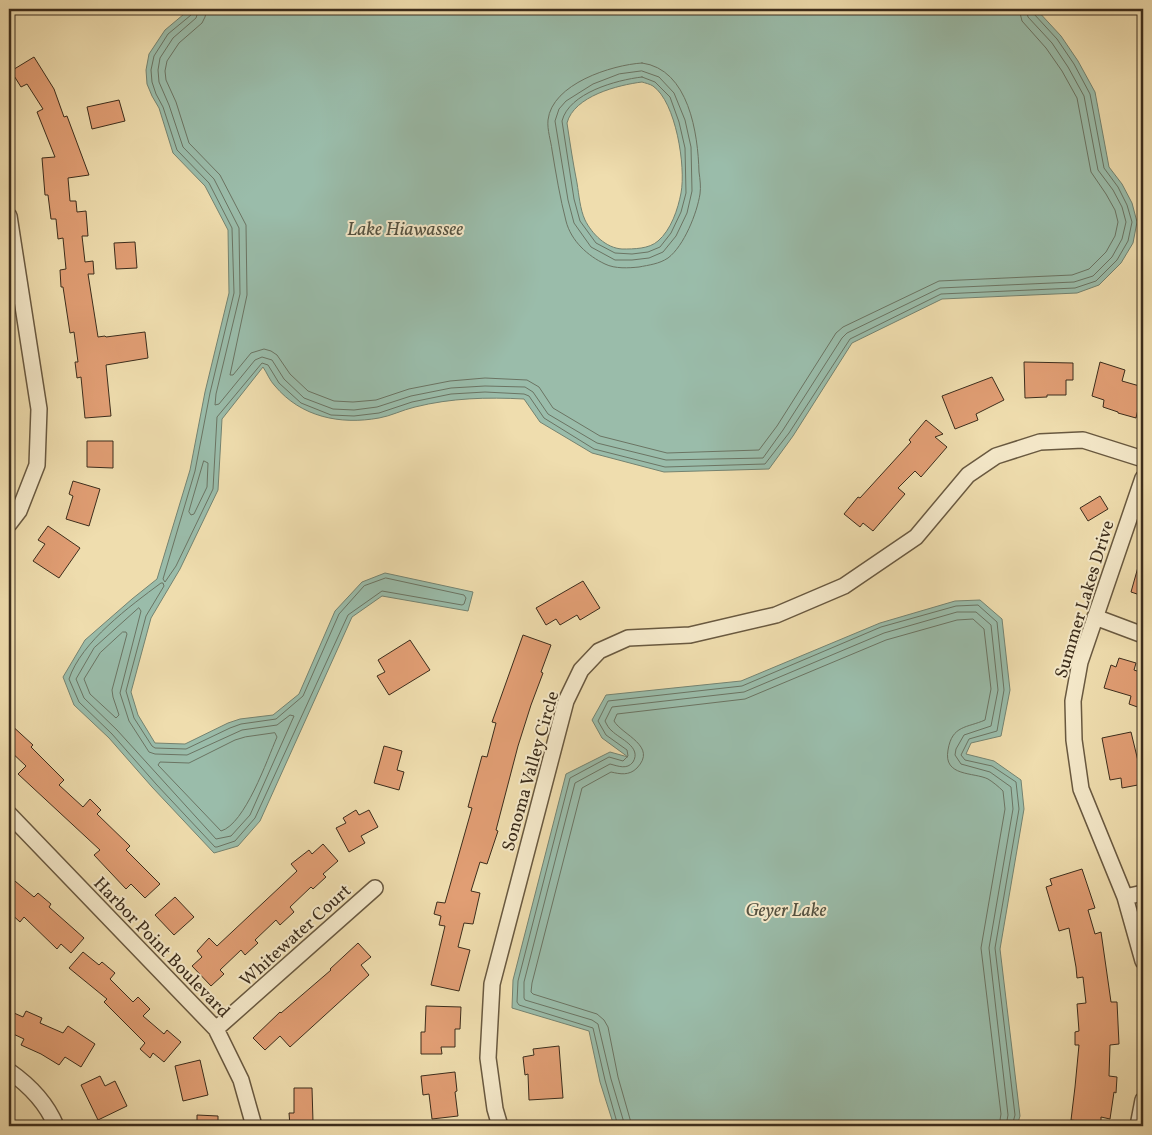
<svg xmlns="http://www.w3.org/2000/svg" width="1152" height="1135" font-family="Vollkorn,serif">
	<rect width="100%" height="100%" fill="#efddae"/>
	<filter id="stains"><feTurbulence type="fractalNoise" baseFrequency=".004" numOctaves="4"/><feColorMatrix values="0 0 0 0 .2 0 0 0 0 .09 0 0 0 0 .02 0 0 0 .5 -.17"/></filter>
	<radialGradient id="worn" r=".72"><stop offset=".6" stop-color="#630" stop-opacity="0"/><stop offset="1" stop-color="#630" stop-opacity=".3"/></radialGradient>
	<path fill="#9abcaa" stroke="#748371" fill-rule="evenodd" d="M 190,9 L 1036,9 L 1061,36 L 1078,61 L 1095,92 L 1109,167 L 1122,184 L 1132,203 L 1137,222 L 1133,243 L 1121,263 L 1099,285 L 1077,293 L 942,299 L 852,343 L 793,436 L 769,469 L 664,472 L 592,453 L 540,422 L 524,399 C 487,397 451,398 415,407 C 402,410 391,416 379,418 C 340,425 301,417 275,386 C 270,381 267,373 263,367 L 222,419 L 218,490 L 180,569 L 151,618 L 131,692 L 138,715 L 155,743 L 185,744 L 228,723 L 240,719 L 273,715 L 299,694 L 335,611 L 362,582 L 385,573 L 473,592 L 468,611 L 382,596 L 352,617 L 260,821 L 238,846 L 214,853 L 152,787 L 109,738 L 74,705 L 63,677 L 85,640 L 132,599 L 157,579 L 190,470 L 205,392 L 229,293 L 228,230 L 205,186 L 173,153 L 159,108 L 152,96 L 147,84 L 146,70 L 149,54 L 165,30 ZM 642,82 C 645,83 650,84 653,86 C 676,102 686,167 681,193 C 678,209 671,230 658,241 C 649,249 634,249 622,249 C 606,248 592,234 585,220 C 580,209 579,195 577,183 C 573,163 570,143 567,123 C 574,96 618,85 642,82 Z
		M 980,600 L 1002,619 L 1010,690 L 1001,736 L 971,743 L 966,754 L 994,761 L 1021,780 L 1024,809 L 1000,949 L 1020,1116 L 1017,1126 L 614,1126 L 600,1082 L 589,1031 L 512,1008 L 513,980 L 566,774 L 610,752 L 628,757 L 602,738 L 592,720 L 606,695 L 741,681 L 880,623 L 955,601 Z"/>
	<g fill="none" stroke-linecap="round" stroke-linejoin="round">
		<path stroke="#6b7463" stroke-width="1" d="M 193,9 L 191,15 L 168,34 L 154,56 L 151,70 L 152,82 L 156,94 L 163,107 L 177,150 L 209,183 L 232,228 L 234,293 L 210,393 L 195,471 L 163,579 L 165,582 L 176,566 L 213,489 L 217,417 L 262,363 L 268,365 L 279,383 L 301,403 L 331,415 L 354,416 L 379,413 L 412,402 L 451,394 L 485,392 L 524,394 L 529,396 L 544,418 L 594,449 L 665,467 L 765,464 L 789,433 L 850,339 L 941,294 L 1075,288 L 1096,281 L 1117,260 L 1128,241 L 1132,222 L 1127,205 L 1118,187 L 1104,168 L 1090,94 L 1074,64 L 1057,39 L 1034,14 L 1033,9
			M 199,9 L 196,18 L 173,38 L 160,58 L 158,70 L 159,82 L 169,105 L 183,147 L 214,179 L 239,228 L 240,294 L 216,394 L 215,405 L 219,404 L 255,360 L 262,357 L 272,360 L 284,379 L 304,398 L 333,409 L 354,410 L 377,407 L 411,396 L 451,388 L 485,386 L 525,387 L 533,392 L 548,414 L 597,443 L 666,460 L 763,458 L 783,430 L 842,338 L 847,333 L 940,288 L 1074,282 L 1093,276 L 1112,257 L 1122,239 L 1126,222 L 1122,207 L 1113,190 L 1098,170 L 1084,96 L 1068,67 L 1052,43 L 1028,17 L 1026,9
			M 207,9 L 205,17 L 202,23 L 179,43 L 167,61 L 165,71 L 166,80 L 176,102 L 189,143 L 220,175 L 246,225 L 247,295 L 230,375 L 233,375 L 251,353 L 264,349 L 271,351 L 277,355 L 290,374 L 308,391 L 334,401 L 353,402 L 376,400 L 409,389 L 450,381 L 485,378 L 527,380 L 539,387 L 553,408 L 600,436 L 667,453 L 759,450 L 777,426 L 836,333 L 843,327 L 939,281 L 1072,275 L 1089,269 L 1106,252 L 1115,236 L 1118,222 L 1115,210 L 1106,194 L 1091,172 L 1077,98 L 1062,71 L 1046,48 L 1022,21 L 1019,9
			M 642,63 C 689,69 698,134 699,172 C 700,179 701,187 700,194 C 697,213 684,246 668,258 C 659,264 649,265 639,267 C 629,268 615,269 605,264 C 588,256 571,241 566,221 C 560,198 556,174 552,150 C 551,141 547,130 548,120 C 552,84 611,65 642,63 Z
			M 642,71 L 659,77 L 674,93 L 685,120 L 691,147 L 692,191 L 687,213 L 676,236 L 663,252 L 649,258 L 632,260 L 615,260 L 591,247 L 574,223 L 568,200 L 555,121 L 559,109 L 566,101 L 593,84 L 619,74 Z
			M 642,77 L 655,82 L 670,97 L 679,122 L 685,148 L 686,193 L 681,212 L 671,233 L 660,247 L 648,252 L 632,254 L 615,253 L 596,243 L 580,221 L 574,199 L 562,121 C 569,93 616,80 642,77 Z
			M 204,461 L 208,463 L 207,487 L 194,514 L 191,515 L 189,512 Z
			M 386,578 L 464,595 L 466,598 L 464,604 L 462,605 L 382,591 L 348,615 L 255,818 L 235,841 L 217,847 L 215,847 L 156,784 L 112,734 L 79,702 L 69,679 C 81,642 130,606 161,583 L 163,583 L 164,586 L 146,616 L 126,691 L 134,718 L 152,746 L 155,748 L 186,749 L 230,728 L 241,724 L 276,719 L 303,696 L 339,614 L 364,586 Z
			M 139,608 L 141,611 L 120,693 L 129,721 L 149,752 L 155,754 L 187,755 L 242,730 L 277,725 L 290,715 L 294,716 L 250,815 L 231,836 L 216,839 L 117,730 L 84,698 L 76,679 L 94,648 Z
			M 123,632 L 126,632 L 127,634 L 112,690 L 113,697 L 119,715 L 116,718 L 90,694 L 84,679 L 100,653 Z
			M 275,733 L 277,737 C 267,760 245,824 221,831 L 158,765 L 160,762 L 189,763 L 235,740 L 245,737 Z
			M 618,1126 L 605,1080 L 593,1028 L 519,1005 L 517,1002 L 518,981 L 570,778 L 609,757 L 623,761 L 628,756 L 627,750 L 606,735 L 598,721 L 608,701 L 742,686 L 881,627 L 956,606 L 978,605 L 997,622 L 1004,690 L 997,731 L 969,739 L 961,755 L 965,760 L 992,766 L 1016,782 L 1019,809 L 995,948 L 1015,1115 L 1012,1126
			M 625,1126 L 611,1079 L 598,1024 L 592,1020 L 525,1000 L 524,998 L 524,982 L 575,783 L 610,764 C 618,766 627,770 633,762 C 642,747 620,739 612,731 C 609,729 607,725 605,721 L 612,707 L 744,692 L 884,633 L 957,612 L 976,612 L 991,625 L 998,690 L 991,726 L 964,735 L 956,749 L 955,755 L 961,764 L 990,772 L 1011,787 L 1013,809 L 989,948 L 1008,1115 L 1006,1126
			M 632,1126 L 618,1077 L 608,1027 L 604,1020 L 597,1014 L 533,994 L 531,992 L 532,983 L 582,788 L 611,772 C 620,774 629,776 637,768 C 658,746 622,735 614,721 L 617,714 L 745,699 L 886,640 L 957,620 L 973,619 L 984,629 L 991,689 L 985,720 C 967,728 952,725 948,750 C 943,777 974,772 988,779 C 993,782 999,787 1003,791 L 1005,809 L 981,948 L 1001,1114 L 999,1126"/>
	</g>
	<path fill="#e19e74" stroke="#3c2d1c" d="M 34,57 L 54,89 L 64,117 L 67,116 L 89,175 L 68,178 L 70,201 L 76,201 L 77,212 L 86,211 L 88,236 L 82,236 L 85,262 L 93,261 L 94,274 L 88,274 L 98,337 L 105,336 L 106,337 L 145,332 L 148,358 L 106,365 L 111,416 L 85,418 L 81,377 L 77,378 L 75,362 L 78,362 L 74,332 L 70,333 L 63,287 L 61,287 L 60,270 L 66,269 L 63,238 L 58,239 L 56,219 L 51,219 L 48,195 L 45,195 L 42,158 L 55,157 L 37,112 L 43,109 L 27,84 L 21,87 L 11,71 Z
		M 119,100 L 125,121 L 92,129 L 87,107 Z
		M 135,242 L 137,268 L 116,269 L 114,243 Z
		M 1024,362 L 1073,363 L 1073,380 L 1066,380 L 1066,395 L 1047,395 L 1047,397 L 1025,398 Z
		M 1100,362 L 1125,370 L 1122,381 L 1143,387 L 1143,406 L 1139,405 L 1136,418 L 1118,413 L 1118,412 L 1103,407 L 1104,400 L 1092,396 Z
		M 992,377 L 1004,400 L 976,414 L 978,420 L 955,429 L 942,396 Z
		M 926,420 L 943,434 L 935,437 L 947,447 L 921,477 L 915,471 L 898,488 L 905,494 L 873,531 L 863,523 L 860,527 L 844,514 L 858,497 L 860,498 L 911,442 L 909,440 Z
		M 87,441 L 113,441 L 113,468 L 87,467 Z
		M 73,481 L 100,489 L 89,526 L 66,519 L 73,496 L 69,494 Z
		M 1100,496 L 1108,509 L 1088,521 L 1080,508 Z
		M 48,526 L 80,548 L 59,578 L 33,561 L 45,544 L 38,540 Z
		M 1140,560 L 1143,561 L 1143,596 L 1131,592 Z
		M 583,581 L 600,608 L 580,620 L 577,615 L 560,625 L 556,619 L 546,625 L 536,608 Z
		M 523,635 L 551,645 L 541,672 L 543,673 L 531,705 L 518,746 L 496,830 L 498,831 L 487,864 L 480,862 L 471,891 L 480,893 L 473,924 L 464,923 L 458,947 L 470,950 L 459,991 L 431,985 L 445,926 L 439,925 L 441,916 L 434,914 L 437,902 L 445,903 L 472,808 L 468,807 L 482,756 L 487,757 L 496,723 L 492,722 Z
		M 410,640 L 430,670 L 389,695 L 377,676 L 385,672 L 378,660 Z
		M 1119,658 L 1136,663 L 1134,670 L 1143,673 L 1143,709 L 1129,704 L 1131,696 L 1104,688 L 1111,665 L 1116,667 Z
		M 9,723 L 33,745 L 31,747 L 64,780 L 59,785 L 83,807 L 90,799 L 101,810 L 97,814 L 130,846 L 126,850 L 160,884 L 145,898 L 131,884 L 126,889 L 94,855 L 100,850 L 18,774 L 26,766 L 9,750 Z
		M 1131,732 L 1138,761 L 1139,760 L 1143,784 L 1122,788 L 1121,778 L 1110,780 L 1102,738 Z
		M 384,746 L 402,751 L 397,770 L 404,772 L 399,790 L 374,783 Z
		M 356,810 L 359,815 L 369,810 L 378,827 L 361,836 L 365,843 L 349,852 L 336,828 L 346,823 L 343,818 Z
		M 323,844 L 338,861 L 323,874 L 326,877 L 313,889 L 311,887 L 290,907 L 294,912 L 280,925 L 276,920 L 255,940 L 258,943 L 245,955 L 241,950 L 220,970 L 224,974 L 211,986 L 192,966 L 202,957 L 197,951 L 209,938 L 217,946 L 297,871 L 291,864 L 309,850 L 312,854 Z
		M 1082,869 L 1095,908 L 1088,910 L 1095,934 L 1101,932 L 1111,1002 L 1117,1002 L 1119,1044 L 1110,1045 L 1109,1076 L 1117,1077 L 1116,1093 L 1114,1092 L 1110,1119 L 1101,1117 L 1101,1124 L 1071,1120 L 1075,1087 L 1079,1045 L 1075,1045 L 1075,1032 L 1079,1031 L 1077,1004 L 1086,1003 L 1083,977 L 1077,978 L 1076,967 L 1069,928 L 1059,931 L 1046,887 L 1052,885 L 1050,879 Z
		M 9,876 L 34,897 L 38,893 L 51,904 L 49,907 L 84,938 L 71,953 L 61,944 L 57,949 L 24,917 L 20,922 L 9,912 L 9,910 L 13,904 L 9,900 Z
		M 175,897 L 194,917 L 174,935 L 155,915 Z
		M 358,943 L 371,957 L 361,965 L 369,975 L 290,1047 L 280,1036 L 265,1050 L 253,1038 L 280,1012 L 281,1013 L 331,970 L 330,969 Z
		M 83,952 L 99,965 L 102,962 L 115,973 L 110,979 L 133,1002 L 138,997 L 150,1009 L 143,1016 L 164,1034 L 167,1030 L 181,1042 L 164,1062 L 153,1053 L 150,1058 L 140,1049 L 145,1043 L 104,1002 L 107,999 L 69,968 Z
		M 426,1006 L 461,1007 L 460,1029 L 455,1029 L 455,1047 L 441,1047 L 442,1054 L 421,1054 L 421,1032 L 425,1032 Z
		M 26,1011 L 42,1018 L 40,1023 L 63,1033 L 68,1026 L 95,1044 L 81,1067 L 65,1057 L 59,1065 L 41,1054 L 21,1045 L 24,1039 L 9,1032 L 9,1024 L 14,1013 L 23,1017 Z
		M 559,1046 L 563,1098 L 529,1100 L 528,1074 L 525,1075 L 523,1057 L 534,1055 L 533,1049 Z
		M 200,1060 L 208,1095 L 183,1101 L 175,1066 Z
		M 455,1072 L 457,1091 L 455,1092 L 458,1116 L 432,1119 L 429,1094 L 423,1095 L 421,1076 Z
		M 100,1076 L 105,1086 L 115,1081 L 127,1106 L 98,1120 L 81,1085 Z
		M 294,1088 L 312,1088 L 313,1122 L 305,1122 L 305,1126 L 290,1126 L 289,1113 L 294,1113 Z
		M 197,1115 L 218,1116 L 218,1126 L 197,1126 Z"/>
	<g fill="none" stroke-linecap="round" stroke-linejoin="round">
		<defs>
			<path id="minor" d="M 9,216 L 39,409 L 37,465 L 19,511 L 9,524
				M 1143,478 L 1080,662 L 1073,701 L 1074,740 L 1081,789 L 1125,897 L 1143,961
				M 1095,617 L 1143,635
				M 9,814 L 216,1029 L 241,1080 L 254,1126
				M 1125,897 L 1143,893
				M 216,1029 L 375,888
				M 9,1071 C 29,1085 47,1104 56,1126
				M 500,1126 L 495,1109 L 488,1058 L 492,984 L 566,701 L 581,670 L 599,651 L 628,638 L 690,635 L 776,615 L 844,586 L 916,537 L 968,475 L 996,456 L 1040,442 L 1083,440 L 1143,459
				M 1138,1126 L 1143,1100"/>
		</defs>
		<use href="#minor" stroke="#695940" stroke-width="18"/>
		<use href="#minor" stroke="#f5e9ca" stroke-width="15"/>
	</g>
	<g text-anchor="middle" stroke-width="4" stroke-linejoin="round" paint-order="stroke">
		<g font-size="18" fill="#3c2d1c" stroke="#f5e9ca">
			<text transform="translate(1084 599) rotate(-73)" y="6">Summer Lakes Drive</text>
			<text transform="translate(530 771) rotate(-74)" y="6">Sonoma Valley Circle</text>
			<text transform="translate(295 935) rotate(-42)" y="6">Whitewater Court</text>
			<text transform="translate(162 947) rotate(46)" y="6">Harbor Point Boulevard</text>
		</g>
		<g font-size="19" font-style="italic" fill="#545140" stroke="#f5e9ca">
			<text x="405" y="235">Lake Hiawassee</text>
			<text x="786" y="916">Geyer Lake</text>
		</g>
	</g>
	<rect width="1152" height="1135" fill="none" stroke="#efddae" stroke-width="30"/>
	<rect x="10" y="10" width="1132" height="1115" fill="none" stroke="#3c2d1c" stroke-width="2.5"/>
	<rect x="15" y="15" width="1122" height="1105" fill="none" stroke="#3c2d1c"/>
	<rect width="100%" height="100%" filter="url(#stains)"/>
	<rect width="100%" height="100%" fill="url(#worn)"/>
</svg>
